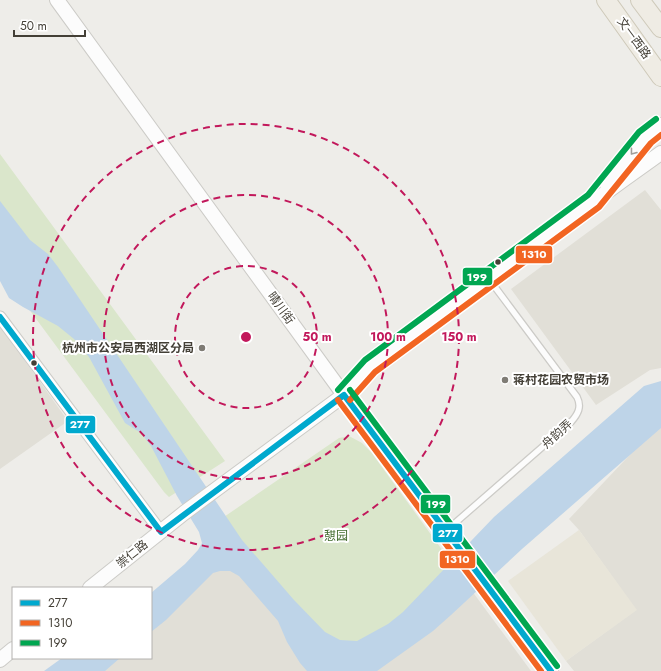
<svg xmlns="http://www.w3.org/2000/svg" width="661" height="671" font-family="Jost,'Noto Sans SC',sans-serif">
	<rect width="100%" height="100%" fill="#eeede9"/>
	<path fill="#e1dfd7" d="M 645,190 L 661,210 L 661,368 L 650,370 L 596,405 L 511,289 Z
		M 0,326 L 68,421 L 0,469 Z
		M 661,422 L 661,671 L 574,671 L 566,661 L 636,610 L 579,530 L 569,519 Z
		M 222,561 L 251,580 L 336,671 L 98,671 L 113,658 L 151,658 L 151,624 Z
		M 469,587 L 531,671 L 350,671 Z"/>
	<path fill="#e8e5d9" d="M 579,530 L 637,610 L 566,661 L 508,581 Z"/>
	<path fill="#dae6cb" d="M 0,154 L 225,461 L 169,497 L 164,492 L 0,270 Z
		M 349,436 L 362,443 L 371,452 L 456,569 L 399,623 L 357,645 L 327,640 L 221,519 L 339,438 Z"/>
	<path fill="#bed4e8" d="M 0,201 L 30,240 L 48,254 L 58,267 L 242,540 L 294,600 L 325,632 L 340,640 L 357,641 L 388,624 L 403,612 L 494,517 L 644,386 L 661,381 L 661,428 L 522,549 L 451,615 L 433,631 L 377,671 L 307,671 L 300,663 L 287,642 L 278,621 L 239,576 L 230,571 L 220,571 L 213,573 L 166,620 L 151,632 L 151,593 L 185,564 L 198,550 L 202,543 L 199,532 L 177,496 L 151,446 L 141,433 L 125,423 L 89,357 L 74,339 L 58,326 L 23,307 L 9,298 L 0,281 Z
		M 62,658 L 120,658 L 105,671 L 44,671 Z"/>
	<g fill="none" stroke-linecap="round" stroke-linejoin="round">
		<defs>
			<path id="service" d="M 447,530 L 571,422 C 578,414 582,407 577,397 L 489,279"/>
			<path id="minor" d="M 0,317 L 161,532"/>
			<path id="tertiary" d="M 57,0 L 344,395 L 487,585 L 551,671
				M 607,185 L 645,137 L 661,125
				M 90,588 L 184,513 L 344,395 L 370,366 L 623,180 L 661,153
				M 0,660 L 13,649"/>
			<path id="primary" d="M 606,0 L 661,77
				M 640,0 L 661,28"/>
		</defs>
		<use href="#service" stroke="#cccbc7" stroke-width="8"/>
		<use href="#minor" stroke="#cccbc7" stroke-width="13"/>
		<use href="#tertiary" stroke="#cccbc7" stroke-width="16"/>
		<use href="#primary" stroke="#cec9b9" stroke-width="20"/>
		<use href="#service" stroke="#fcfcfc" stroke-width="5.5"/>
		<use href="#minor" stroke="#fcfcfc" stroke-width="11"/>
		<use href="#tertiary" stroke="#fcfcfc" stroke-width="14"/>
		<use href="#primary" stroke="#efece4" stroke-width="18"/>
		<defs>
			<path id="bus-1" d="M 0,317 L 161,532
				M 344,395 L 551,671
				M 161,532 L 344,395"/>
			<path id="bus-2" d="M 338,400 L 541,671
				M 350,400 L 375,372 L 599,207 L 651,143 L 661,135"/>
			<path id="bus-3" d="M 338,390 L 365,360 L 588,195 L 639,132 L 656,119
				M 350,390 L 557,666"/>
		</defs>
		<use href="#bus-1" stroke="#fff" stroke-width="9"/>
		<use href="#bus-2" stroke="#fff" stroke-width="9"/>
		<use href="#bus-3" stroke="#fff" stroke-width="9"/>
		<use href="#bus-1" stroke="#00a9ce" stroke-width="6"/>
		<use href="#bus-2" stroke="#f26522" stroke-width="6"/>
		<use href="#bus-3" stroke="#00a651" stroke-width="6"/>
	</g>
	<defs><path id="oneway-chevron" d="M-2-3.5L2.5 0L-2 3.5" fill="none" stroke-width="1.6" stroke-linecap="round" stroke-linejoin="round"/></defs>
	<use stroke="#a09e99" href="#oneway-chevron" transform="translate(633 152) rotate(128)"/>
	<g fill="none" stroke="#c2185b" stroke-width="2" stroke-dasharray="7 5">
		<circle cx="246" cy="337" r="71"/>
		<circle cx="246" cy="337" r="142"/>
		<circle cx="246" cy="337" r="213"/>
	</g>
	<g fill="#433f36" stroke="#fff" stroke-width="1.5">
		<circle cx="498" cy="262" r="3.5"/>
		<circle cx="34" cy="363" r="3.5"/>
	</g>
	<g fill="#7f7c75" stroke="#fff" stroke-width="1.5">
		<circle cx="202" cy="348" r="4"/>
		<circle cx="505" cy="380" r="4"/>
	</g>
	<g text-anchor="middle" stroke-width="4" stroke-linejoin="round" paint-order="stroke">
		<g font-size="12" fill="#433f36" stroke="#fff">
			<text transform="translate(634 38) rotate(54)" y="4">文一西路</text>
			<text transform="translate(281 308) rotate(54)" y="4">晴川街</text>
			<text transform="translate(557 434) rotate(-42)" y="4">舟韵弄</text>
			<text transform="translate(132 554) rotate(-39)" y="4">崇仁路</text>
		</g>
		<g font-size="12" font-weight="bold" fill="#433f36" stroke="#fff" text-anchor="end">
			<text x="194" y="352">杭州市公安局西湖区分局</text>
			<text x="513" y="384" text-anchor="start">蒋村花园农贸市场</text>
		</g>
		<g font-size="12" fill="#446d30" stroke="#fff">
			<text x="336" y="540">憇园</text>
		</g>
	</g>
	<circle cx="246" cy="337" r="6" fill="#c2185b" stroke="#fff" stroke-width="2"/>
	<g font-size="12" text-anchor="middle" font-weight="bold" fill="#c2185b" stroke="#fff" stroke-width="4" stroke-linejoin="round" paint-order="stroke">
		<text x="317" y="341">50 m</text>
		<text x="388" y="341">100 m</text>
		<text x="459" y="341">150 m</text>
	</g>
	<g stroke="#fff" stroke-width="1.5">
		<rect x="515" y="245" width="38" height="19" rx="4" fill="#f26522"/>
		<rect x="462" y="267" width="31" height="19" rx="4" fill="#00a651"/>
		<rect x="65" y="415" width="31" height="19" rx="4" fill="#00a9ce"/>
		<rect x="420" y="494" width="31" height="20" rx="4" fill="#00a651"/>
		<rect x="432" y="523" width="31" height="20" rx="4" fill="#00a9ce"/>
		<rect x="439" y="550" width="37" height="19" rx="4" fill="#f26522"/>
	</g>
	<g font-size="11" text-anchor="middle" font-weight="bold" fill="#fff">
		<text x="534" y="258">1310</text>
		<text x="477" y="281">199</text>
		<text x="80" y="428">277</text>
		<text x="436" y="508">199</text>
		<text x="448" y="537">277</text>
		<text x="457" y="563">1310</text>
	</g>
	<rect x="12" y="587" width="140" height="72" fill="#ffffff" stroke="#b4b2af"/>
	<rect x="20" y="600" width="20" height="6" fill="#00a9ce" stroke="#b4b2af"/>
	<text x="48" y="607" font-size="12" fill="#433f36">277</text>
	<rect x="20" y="620" width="20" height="6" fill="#f26522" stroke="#b4b2af"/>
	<text x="48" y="627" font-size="12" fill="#433f36">1310</text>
	<rect x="20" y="640" width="20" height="6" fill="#00a651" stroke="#b4b2af"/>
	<text x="48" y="647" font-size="12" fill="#433f36">199</text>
	<path d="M14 30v6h71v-6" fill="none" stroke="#433f36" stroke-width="2"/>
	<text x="20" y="30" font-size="12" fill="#433f36" stroke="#ffffff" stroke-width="3" paint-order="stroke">50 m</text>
</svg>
